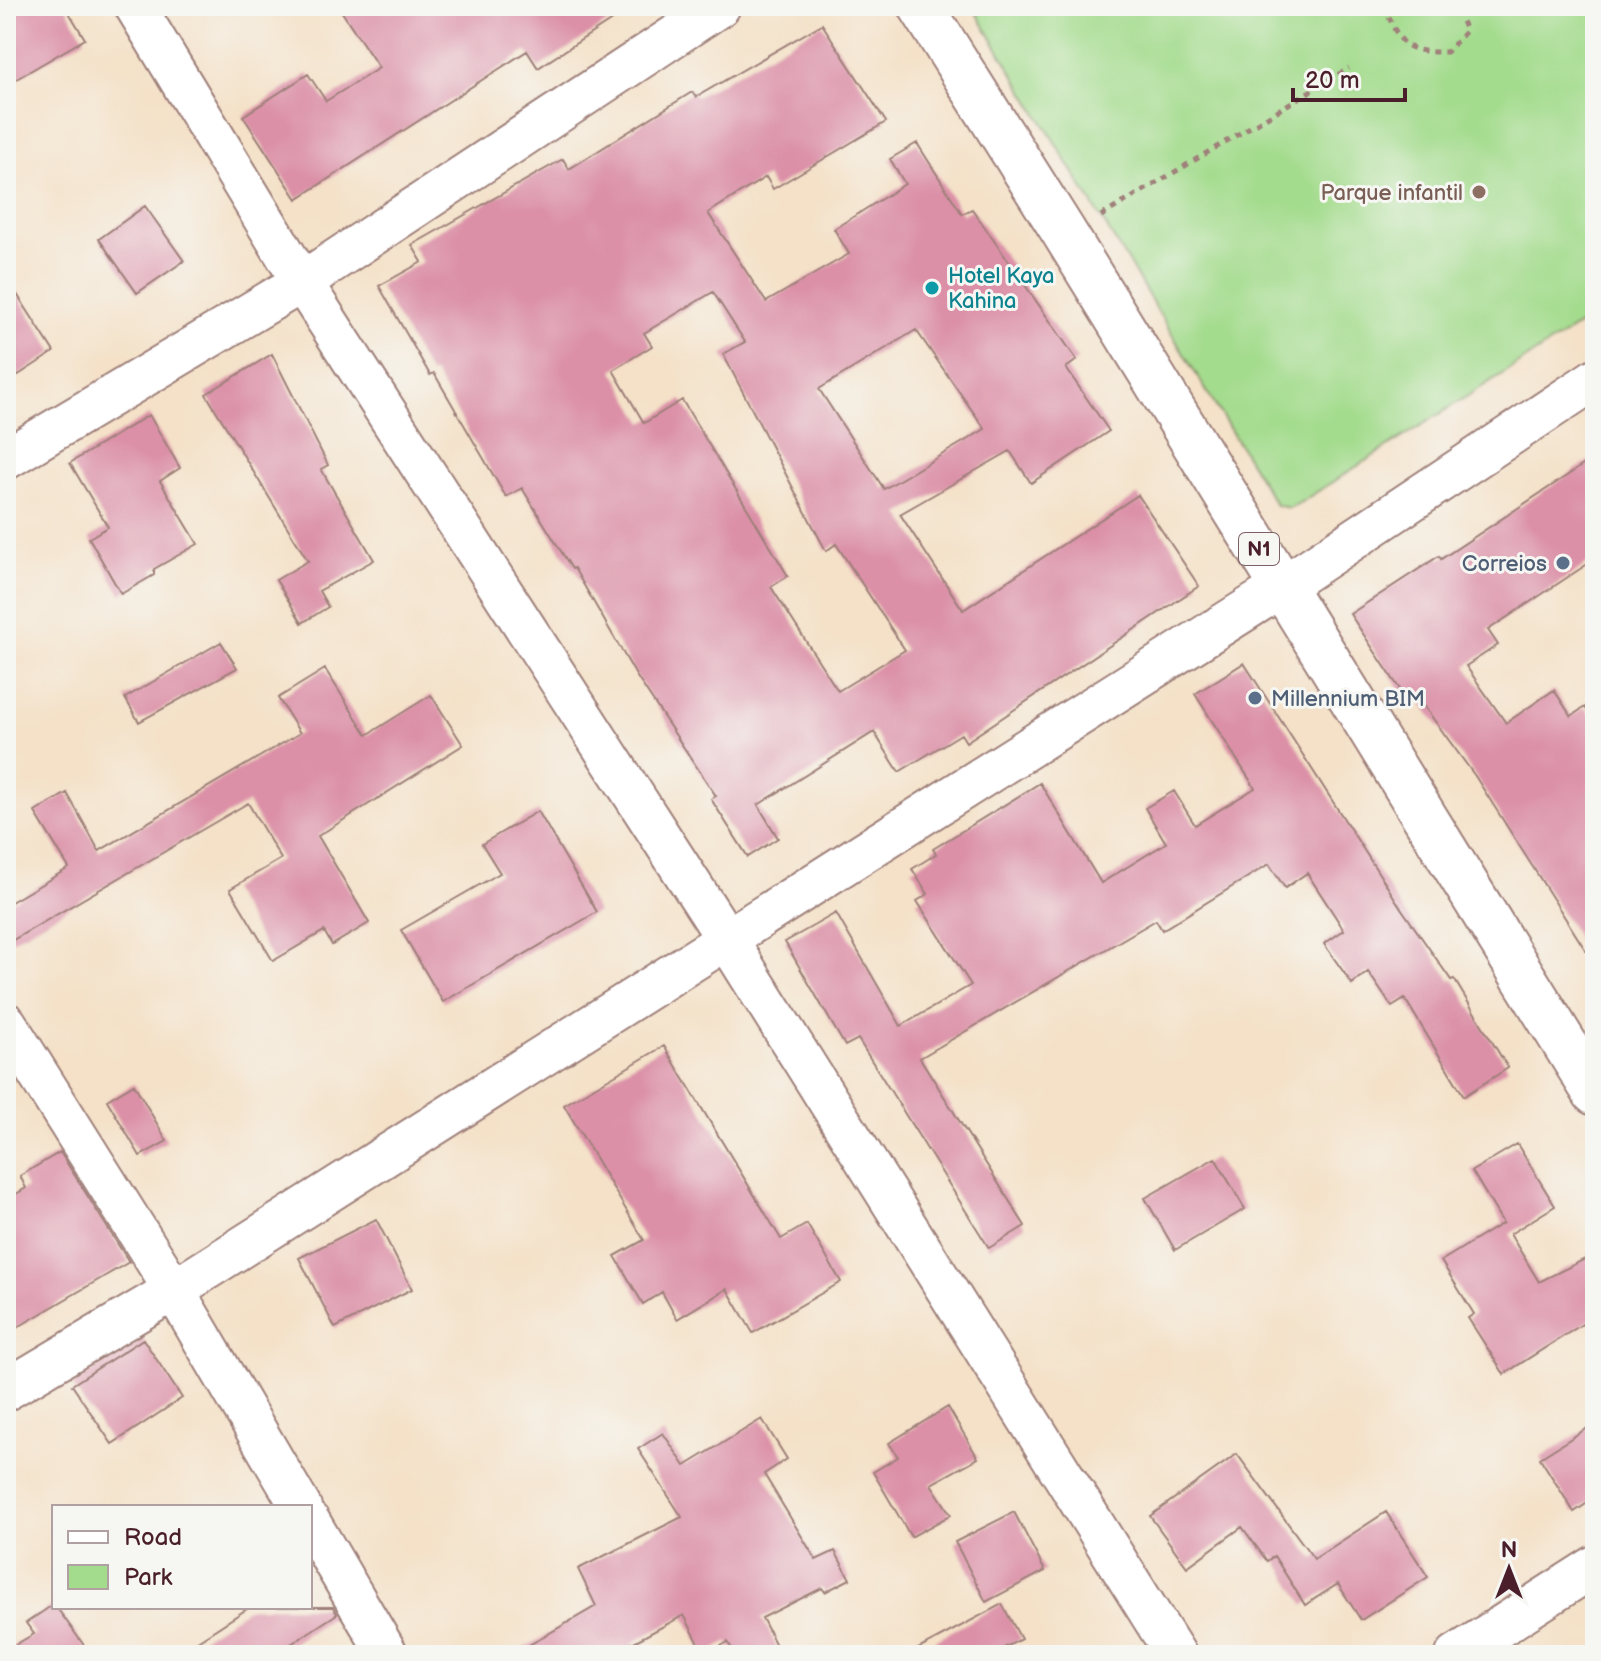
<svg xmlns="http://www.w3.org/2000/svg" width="1601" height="1661" font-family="'Balsamiq Sans',sans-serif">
	<rect width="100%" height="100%" fill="#f6f6f2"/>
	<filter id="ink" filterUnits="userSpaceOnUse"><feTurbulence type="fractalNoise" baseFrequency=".0125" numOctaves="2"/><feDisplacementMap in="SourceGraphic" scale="16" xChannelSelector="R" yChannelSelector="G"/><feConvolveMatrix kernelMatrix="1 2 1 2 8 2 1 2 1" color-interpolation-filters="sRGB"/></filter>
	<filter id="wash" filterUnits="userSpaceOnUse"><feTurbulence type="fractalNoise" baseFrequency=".006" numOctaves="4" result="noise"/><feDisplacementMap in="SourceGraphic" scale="32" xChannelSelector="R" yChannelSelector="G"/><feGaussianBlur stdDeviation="1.8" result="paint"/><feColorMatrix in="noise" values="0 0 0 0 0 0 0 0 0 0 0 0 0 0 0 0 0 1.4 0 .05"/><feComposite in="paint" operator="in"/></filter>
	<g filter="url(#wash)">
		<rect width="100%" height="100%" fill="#f4e1c8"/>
		<path fill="#a4dc8e" stroke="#777e5c" stroke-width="2" d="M 972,6 L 1595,6 L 1595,315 L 1301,502 L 1289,508 L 1276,505 Z"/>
		<g id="blocks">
			<path fill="#db90a7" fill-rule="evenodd" d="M 6,6 L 65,6 L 85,39 L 6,85 Z
				M 338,6 L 633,6 L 538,68 L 527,51 L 297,199 L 243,116 L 308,74 L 326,101 L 379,68 Z
				M 822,24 L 886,122 L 773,189 L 766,177 L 708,213 L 766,302 L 849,254 L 834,229 L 905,184 L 890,159 L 917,143 L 962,214 L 972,209 L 1077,360 L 1066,368 L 1109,431 L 1031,483 L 1010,451 L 900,514 L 963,610 L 1138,495 L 1199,586 L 966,742 L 961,734 L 899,772 L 874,732 L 758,805 L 778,838 L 748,857 L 711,799 L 716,796 L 637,677 L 574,568 L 572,569 L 522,488 L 506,497 L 434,373 L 430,375 L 379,286 L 422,262 L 412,245 L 563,159 L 569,169 L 692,92 L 696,97 ZM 713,292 L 745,342 L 723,354 L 826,551 L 836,544 L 905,650 L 838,691 L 771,587 L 788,576 L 682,400 L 644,423 L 613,370 L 652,346 L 644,333 ZM 916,330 L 985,429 L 884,489 L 819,389 Z
				M 145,206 L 184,261 L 137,293 L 99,239 Z
				M 6,277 L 54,352 L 6,383 Z
				M 272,354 L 328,465 L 321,469 L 374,560 L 319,591 L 328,607 L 302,623 L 276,580 L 308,561 L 206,394 Z
				M 149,415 L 180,468 L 160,481 L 198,544 L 154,569 L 154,575 L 121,594 L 89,538 L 108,527 L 70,463 Z
				M 1595,457 L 1595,559 L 1488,630 L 1498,645 L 1466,666 L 1506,723 L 1554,690 L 1571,716 L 1585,707 L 1595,722 L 1595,965 L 1475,776 L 1418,698 L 1409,703 L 1350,614 L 1439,556 L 1441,559 Z
				M 221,642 L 237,668 L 139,722 L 125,698 Z
				M 1244,663 L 1401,908 L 1451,980 L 1454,979 L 1508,1068 L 1464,1096 L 1405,999 L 1392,1007 L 1368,972 L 1352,984 L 1324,944 L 1344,930 L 1307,873 L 1285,888 L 1269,864 L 1162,930 L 1156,920 L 920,1058 L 1025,1226 L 989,1248 L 858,1039 L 845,1046 L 785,942 L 836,913 L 901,1026 L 971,985 L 917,901 L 928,894 L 912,869 L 936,854 L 933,849 L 1040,783 L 1101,883 L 1166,843 L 1145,808 L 1174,791 L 1195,825 L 1255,788 L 1195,694 Z
				M 325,669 L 367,735 L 431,695 L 463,745 L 318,836 L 369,923 L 332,945 L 324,931 L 273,961 L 230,889 L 281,859 L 248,803 L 6,944 L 6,905 L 69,868 L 35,812 L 67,793 L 99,851 L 300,733 L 278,698 Z
				M 538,811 L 597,912 L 443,1002 L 401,930 L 500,873 L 482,844 Z
				M 664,1046 L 781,1239 L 807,1224 L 841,1282 L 753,1333 L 727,1289 L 677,1319 L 662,1292 L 643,1304 L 615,1256 L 644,1240 L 564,1105 Z
				M 134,1084 L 167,1141 L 140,1156 L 107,1100 Z
				M 1517,1144 L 1555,1206 L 1510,1234 L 1539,1282 L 1595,1254 L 1595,1316 L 1504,1374 L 1468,1318 L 1474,1314 L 1441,1261 L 1503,1223 L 1472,1171 Z
				M 60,1152 L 129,1262 L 6,1334 L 6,1200 L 26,1188 L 20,1176 Z
				M 1215,1158 L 1245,1209 L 1175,1250 L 1145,1198 Z
				M 376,1219 L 412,1289 L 335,1328 L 299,1258 Z
				M 143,1339 L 182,1398 L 112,1444 L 72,1385 Z
				M 948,1407 L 978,1458 L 931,1484 L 951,1515 L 911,1537 L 873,1472 L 898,1457 L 889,1443 Z
				M 762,1419 L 787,1459 L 764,1474 L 816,1560 L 835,1551 L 850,1579 L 825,1592 L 822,1588 L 762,1618 L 781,1655 L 735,1655 L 728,1642 L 705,1655 L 684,1615 L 632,1643 L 639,1655 L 512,1655 L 596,1606 L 578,1569 L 682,1517 L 638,1449 L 663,1433 L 685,1466 Z
				M 1595,1423 L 1595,1498 L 1574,1512 L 1540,1458 Z
				M 1237,1454 L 1314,1559 L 1386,1512 L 1428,1577 L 1361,1620 L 1338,1584 L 1305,1605 L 1274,1556 L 1267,1561 L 1242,1527 L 1187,1567 L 1150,1516 Z
				M 1014,1512 L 1045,1571 L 986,1602 L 955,1542 Z
				M 54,1604 L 91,1655 L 6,1655 L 6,1650 L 34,1634 L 26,1623 Z
				M 1002,1604 L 1021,1639 L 991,1655 L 907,1655 Z
				M 250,1607 L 333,1607 L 337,1614 L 274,1655 L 176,1655 Z"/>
		</g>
	</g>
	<g filter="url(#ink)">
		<use href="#blocks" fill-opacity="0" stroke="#9f807a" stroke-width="2"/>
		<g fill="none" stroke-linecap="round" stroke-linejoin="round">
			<defs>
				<path id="street" d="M 135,6 L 302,282 L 726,938 L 1176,1655
					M 6,459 L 302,282 L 720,6
					M 6,1023 L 174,1290 L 301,1507
					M 6,1390 L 174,1290 L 1282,587 L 1595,379
					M 310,1522 L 388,1655
					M 1456,1655 L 1595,1566"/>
				<path id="highway" d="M 921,6 L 1063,231 L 1595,1093"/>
			</defs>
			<use href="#street" stroke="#9f807a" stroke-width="44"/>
			<use href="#highway" stroke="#9f807a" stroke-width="48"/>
			<path stroke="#9f807a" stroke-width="5" stroke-dasharray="6 6" stroke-linecap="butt" d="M 1393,6 L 1388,14 C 1401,49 1411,52 1447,52 L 1466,31 L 1456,6
				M 1101,216 L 1349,68"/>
			<use href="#street" stroke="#fff" stroke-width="40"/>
			<use href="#highway" stroke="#fff" stroke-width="44"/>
		</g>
	</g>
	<circle fill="#8d6e63" stroke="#f6f6f2" stroke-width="3" cx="1479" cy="192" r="8"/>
	<circle fill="#0f9aa8" stroke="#f6f6f2" stroke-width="3" cx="932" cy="288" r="8"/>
	<g fill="#5c6f8a" stroke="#f6f6f2" stroke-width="3">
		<circle cx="1563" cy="563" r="8"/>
		<circle cx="1255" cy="698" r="8"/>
	</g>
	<g text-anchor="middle" stroke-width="6" stroke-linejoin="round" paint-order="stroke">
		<rect fill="#f6f6f2" stroke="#7e6067" stroke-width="2" x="1239" y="533" width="40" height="32" rx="6"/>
		<g font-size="20" font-weight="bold" fill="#4a1f2b">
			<text x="1259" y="556">N1</text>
		</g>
		<g font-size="22" fill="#785e54" stroke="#f6f6f2" text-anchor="end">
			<text x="1463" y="200">Parque infantil</text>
		</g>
		<g font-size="22" fill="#0d838f" stroke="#f6f6f2" text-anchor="start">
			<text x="948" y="283">Hotel Kaya<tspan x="948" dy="25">Kahina</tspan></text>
		</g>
		<g font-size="22" fill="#4e5e75" stroke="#f6f6f2" text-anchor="end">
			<text x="1547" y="571">Correios</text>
			<text x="1271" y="706" text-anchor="start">Millennium BIM</text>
		</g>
	</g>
	<rect width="1601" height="1661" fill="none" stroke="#f6f6f2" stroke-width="32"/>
	<rect x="52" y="1505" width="260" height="104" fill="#f6f6f2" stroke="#b1a0a2" stroke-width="2"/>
	<rect x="68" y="1531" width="40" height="12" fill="#ffffff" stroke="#b1a0a2" stroke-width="2"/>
	<text x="124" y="1545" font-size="24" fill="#4a1f2b">Road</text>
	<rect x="68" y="1565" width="40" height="24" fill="#a4dc8e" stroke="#b1a0a2" stroke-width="2"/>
	<text x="124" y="1585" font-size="24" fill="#4a1f2b">Park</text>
	<g transform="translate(1509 1569)" stroke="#f6f6f2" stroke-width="6" paint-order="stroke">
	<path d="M0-6L14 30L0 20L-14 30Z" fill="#4a1f2b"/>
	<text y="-12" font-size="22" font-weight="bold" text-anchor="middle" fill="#4a1f2b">N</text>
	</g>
	<path d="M1293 88v12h112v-12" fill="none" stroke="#4a1f2b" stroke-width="4"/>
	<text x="1305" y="88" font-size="24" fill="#4a1f2b" stroke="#f6f6f2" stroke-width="6" paint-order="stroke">20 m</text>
</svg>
